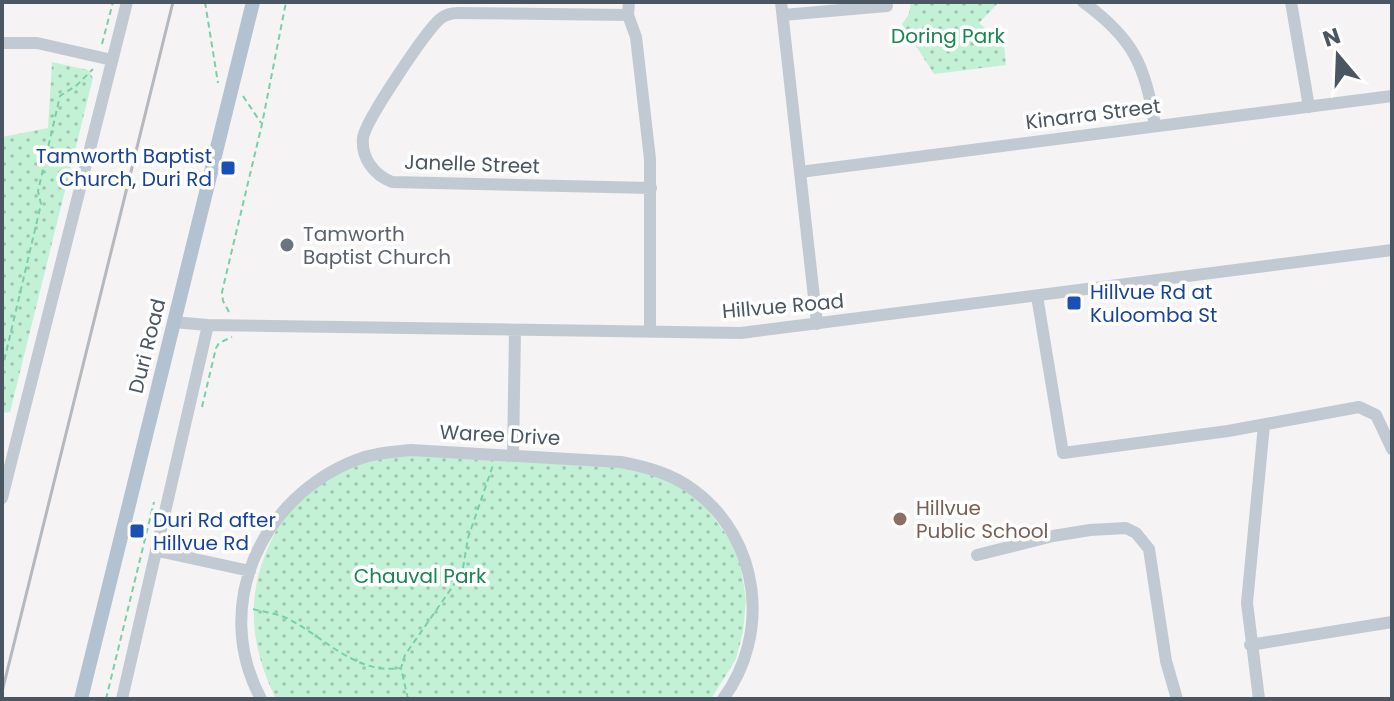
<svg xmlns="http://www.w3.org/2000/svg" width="1394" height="701" font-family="Poppins,sans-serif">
	<defs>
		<pattern id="park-dots" width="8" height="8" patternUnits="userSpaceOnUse" patternTransform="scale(2)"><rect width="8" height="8" fill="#c3f1d5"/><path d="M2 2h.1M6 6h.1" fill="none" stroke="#a0c6b0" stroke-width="1.8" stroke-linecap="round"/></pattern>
	</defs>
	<rect width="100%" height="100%" fill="#f5f3f3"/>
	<path fill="url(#park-dots)" d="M 911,2 L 999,2 L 979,23 L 1004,44 L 1006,65 L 934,74 L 902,24 L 909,14 Z
		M 52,62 L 88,70 L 93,78 L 10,412 L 2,413 L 2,137 L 48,128 Z
		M 413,452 L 632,466 L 687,489 L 708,510 L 731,541 L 741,567 L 746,600 L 743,632 L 736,659 L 711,699 L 276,699 C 248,642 245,590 275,533 C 282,521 293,503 304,493 C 314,485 364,460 376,457 C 388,454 401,454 413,452 Z"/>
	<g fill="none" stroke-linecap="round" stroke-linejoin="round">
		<path stroke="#7ad0a6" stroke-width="2" stroke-dasharray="6 4" stroke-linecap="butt" d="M 205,2 L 218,83
			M 102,44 L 113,2
			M 243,96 L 261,123
			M 229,312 L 223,301 L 222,292 L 262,124 L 286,2
			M 2,370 L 41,204 L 38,191 L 60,96 L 77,85 L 93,69
			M 202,407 L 216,348 L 219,343 L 232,337
			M 253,609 C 263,612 275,613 284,617 C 322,634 354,675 400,668
			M 106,699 L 154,502
			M 408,699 L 401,668 L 405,655 L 453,586 L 463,568 L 468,538 L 493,465"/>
		<path stroke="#c1cad2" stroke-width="12" d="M 629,2 L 628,15 L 636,37 L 650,159 L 650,332
			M 781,2 L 817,324
			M 1083,2 C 1133,38 1146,66 1155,126
			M 1291,2 L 1309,107
			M 628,15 L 458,13 C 451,13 446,14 440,19 C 426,31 365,121 363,138 C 361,158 374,175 392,182 L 651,188
			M 783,15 L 887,6
			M 2,43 L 37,43 L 112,60
			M 800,172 L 1392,96
			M 1037,296 L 1063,453 L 1228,431 L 1359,407 L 1376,415 L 1392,449
			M 173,322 L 208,325 L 741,333 L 1392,250
			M 513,456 L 515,330
			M 2,498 L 127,2
			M 158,551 L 250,571
			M 977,555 L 1053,536 L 1090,530 L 1126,528 L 1136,533 L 1149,549 L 1166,661 L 1177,699
			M 1250,645 L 1392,622
			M 122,699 L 208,325
			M 261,699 C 211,606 261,497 356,460 C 374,453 392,452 411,450 L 621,462 C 647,467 673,474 695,491 C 760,540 771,634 723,699
			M 1259,699 L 1247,603 L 1264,425"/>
		<path stroke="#b3c2d1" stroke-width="14" d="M 81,699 L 253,2"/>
		<path stroke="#b5b8bd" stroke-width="3" d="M 2,692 L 173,2"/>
	</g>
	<g fill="#1a4fb4" stroke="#fff" stroke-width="3">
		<rect x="220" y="160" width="16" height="16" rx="4"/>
		<rect x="1066" y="295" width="16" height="16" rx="4"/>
		<rect x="129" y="523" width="16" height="16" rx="4"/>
	</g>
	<circle fill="#6b7280" stroke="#fff" stroke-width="3" cx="287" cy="245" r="8"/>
	<circle fill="#8d6e63" stroke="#fff" stroke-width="3" cx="900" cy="519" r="8"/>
	<g text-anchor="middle" stroke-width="7" stroke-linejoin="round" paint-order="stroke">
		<g font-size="20" fill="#17864f" stroke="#fff">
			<text x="948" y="43">Doring Park</text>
			<text x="420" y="583">Chauval Park</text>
		</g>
		<g font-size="20" fill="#4a5661" stroke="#fff">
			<text transform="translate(1093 114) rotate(-7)" y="7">Kinarra Street</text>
			<text transform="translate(472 164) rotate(2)" y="7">Janelle Street</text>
			<text transform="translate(783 306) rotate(-5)" y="7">Hillvue Road</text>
			<text transform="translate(147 346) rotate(-76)" y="7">Duri Road</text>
			<text transform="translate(500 435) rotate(3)" y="7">Waree Drive</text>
		</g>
		<g font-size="20" fill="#164399" stroke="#fff" text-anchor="start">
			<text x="212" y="163" text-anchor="end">Tamworth Baptist<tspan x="212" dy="23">Church, Duri Rd</tspan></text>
			<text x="1090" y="299">Hillvue Rd at<tspan x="1090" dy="23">Kuloomba St</tspan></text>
			<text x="153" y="527">Duri Rd after<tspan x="153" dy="23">Hillvue Rd</tspan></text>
		</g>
		<g font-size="20" fill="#5b616d" stroke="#fff" text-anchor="start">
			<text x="303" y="241">Tamworth<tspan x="303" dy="23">Baptist Church</tspan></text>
		</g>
		<g font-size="20" fill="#785e54" stroke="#fff" text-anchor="start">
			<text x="916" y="515">Hillvue<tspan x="916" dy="23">Public School</tspan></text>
		</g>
	</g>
	<rect width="1394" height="701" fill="none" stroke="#4a5661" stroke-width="8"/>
	<g transform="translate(1338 56) rotate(341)" stroke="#ffffff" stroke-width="6" paint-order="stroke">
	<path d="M0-6L14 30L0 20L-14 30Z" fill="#4a5661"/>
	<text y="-12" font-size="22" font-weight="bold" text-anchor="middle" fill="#4a5661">N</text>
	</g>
</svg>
